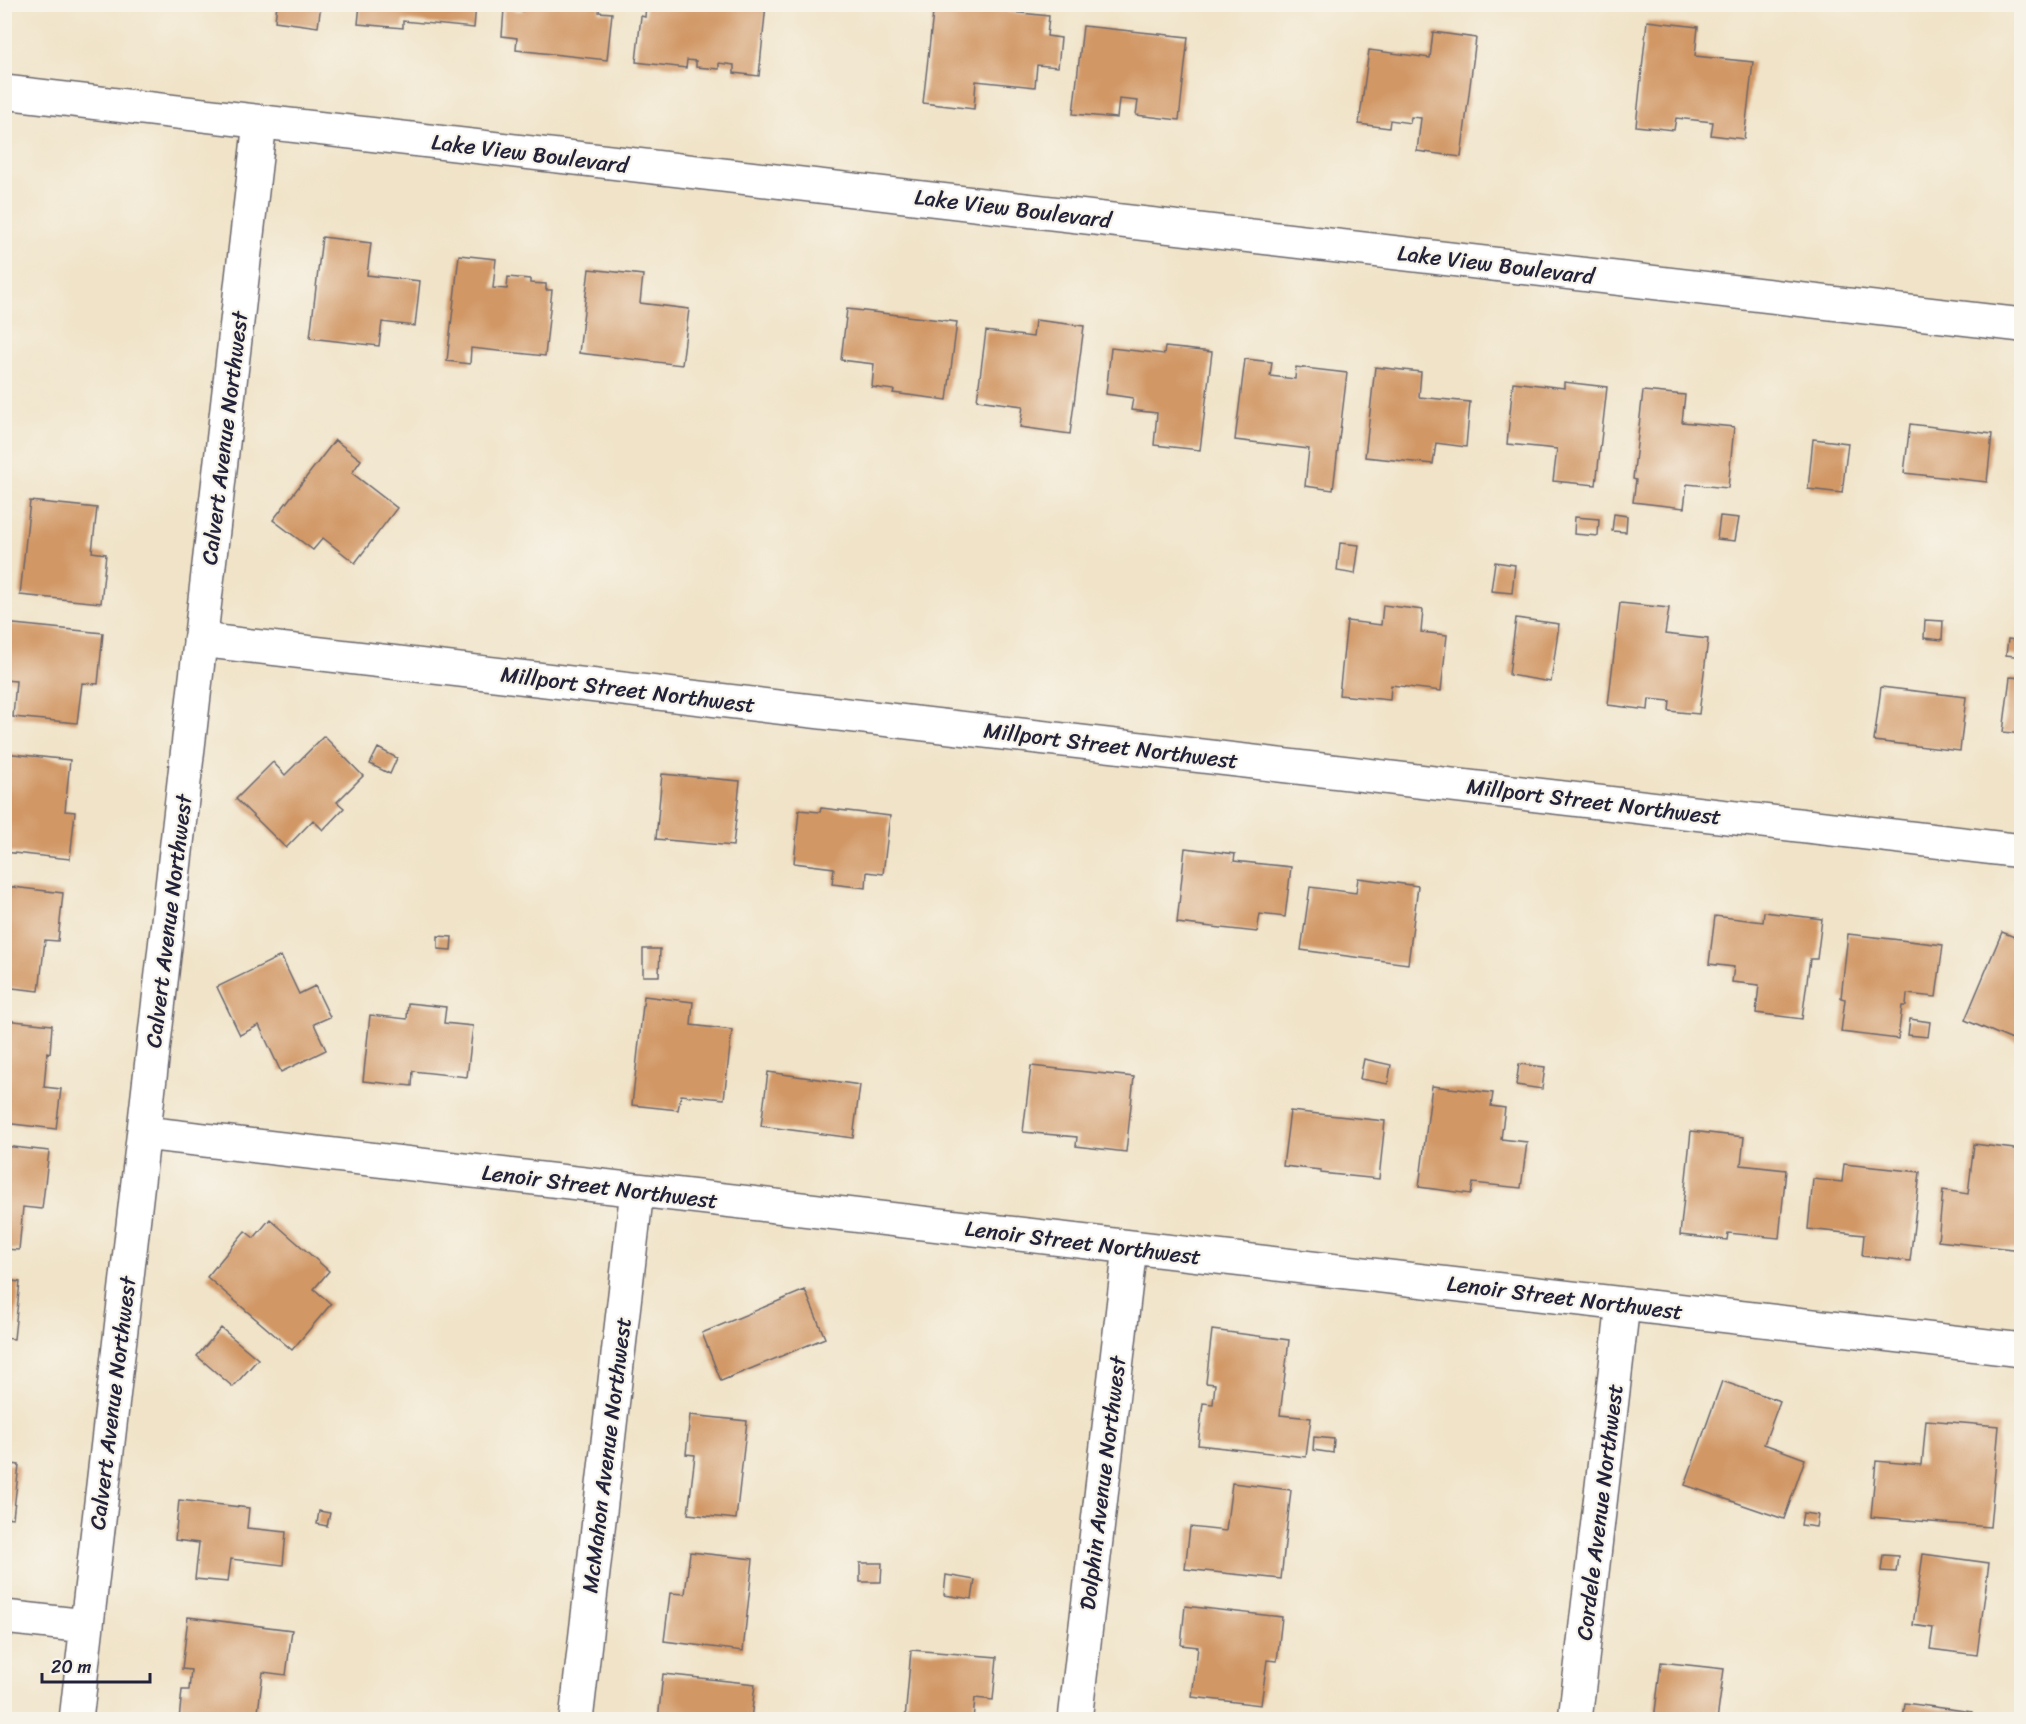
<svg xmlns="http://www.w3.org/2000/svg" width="2026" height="1724" font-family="Sriracha,sans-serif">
	<rect width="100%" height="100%" fill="#f7f3e8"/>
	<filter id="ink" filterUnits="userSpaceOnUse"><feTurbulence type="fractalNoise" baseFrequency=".0167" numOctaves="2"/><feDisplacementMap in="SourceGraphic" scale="12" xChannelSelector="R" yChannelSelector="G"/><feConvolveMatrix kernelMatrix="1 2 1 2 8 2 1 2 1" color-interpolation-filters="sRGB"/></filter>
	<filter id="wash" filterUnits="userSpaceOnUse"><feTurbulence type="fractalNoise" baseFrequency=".008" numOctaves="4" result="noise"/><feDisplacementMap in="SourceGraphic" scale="24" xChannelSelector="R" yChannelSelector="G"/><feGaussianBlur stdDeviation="1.35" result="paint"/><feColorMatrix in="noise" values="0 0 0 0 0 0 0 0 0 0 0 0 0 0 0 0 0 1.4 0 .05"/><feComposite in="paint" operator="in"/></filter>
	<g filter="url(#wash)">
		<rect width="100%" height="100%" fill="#f0e3c7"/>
		<g id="blocks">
			<path fill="#d19765" d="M 277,4 L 321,4 L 318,27 L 275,21 Z
				M 360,4 L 476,4 L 474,28 L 403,21 L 403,28 L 358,24 Z
				M 522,4 L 600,4 L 599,12 L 612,13 L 607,60 L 516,50 L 517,38 L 502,36 L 504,9 L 522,11 Z
				M 646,4 L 766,4 L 759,76 L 734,73 L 734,65 L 719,63 L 719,69 L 696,67 L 696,61 L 687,60 L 686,68 L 636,62 L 641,16 L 645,17 Z
				M 934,4 L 1049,16 L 1047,36 L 1061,38 L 1058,67 L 1037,65 L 1035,87 L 976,81 L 974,109 L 923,103 Z
				M 1647,21 L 1698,27 L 1695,56 L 1753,62 L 1744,139 L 1711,135 L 1713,122 L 1676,118 L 1674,130 L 1636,126 Z
				M 1083,26 L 1188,37 L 1179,120 L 1136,115 L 1138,101 L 1119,99 L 1117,118 L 1073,114 Z
				M 1433,32 L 1476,38 L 1461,157 L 1417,151 L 1421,118 L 1411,117 L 1410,123 L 1390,120 L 1389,128 L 1359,124 L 1369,50 L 1430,58 Z
				M 322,237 L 371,243 L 367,275 L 420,281 L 415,326 L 382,322 L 379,346 L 310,338 Z
				M 459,255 L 496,259 L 493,288 L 507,289 L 508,277 L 530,279 L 530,283 L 546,284 L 546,290 L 552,290 L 545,356 L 471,348 L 470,364 L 447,361 Z
				M 589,269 L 643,275 L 640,303 L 689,309 L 682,365 L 579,353 Z
				M 847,309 L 957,322 L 947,400 L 893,393 L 894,390 L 872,387 L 874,364 L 841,360 Z
				M 1035,320 L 1084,326 L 1070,434 L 1020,427 L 1023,406 L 977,400 L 986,331 L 1033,337 Z
				M 1165,347 L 1212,352 L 1200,450 L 1154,445 L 1157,413 L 1131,410 L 1133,398 L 1106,394 L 1111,348 L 1164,354 Z
				M 1245,359 L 1272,362 L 1270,376 L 1295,379 L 1296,367 L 1347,373 L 1333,490 L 1305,486 L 1309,449 L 1235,440 Z
				M 1375,367 L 1421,372 L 1419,397 L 1470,402 L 1466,447 L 1436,443 L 1433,464 L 1365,457 Z
				M 1513,382 L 1564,388 L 1564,382 L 1607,387 L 1596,485 L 1553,481 L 1557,449 L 1507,444 Z
				M 1643,391 L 1685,395 L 1682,422 L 1734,427 L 1728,488 L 1687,484 L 1684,508 L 1633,502 L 1636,480 L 1633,479 Z
				M 1910,424 L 1992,434 L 1987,482 L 1904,473 Z
				M 1813,439 L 1848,443 L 1842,493 L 1808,489 Z
				M 335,440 L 361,460 L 352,473 L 397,508 L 355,563 L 323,538 L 313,550 L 273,520 Z
				M 30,501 L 97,508 L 92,552 L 106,554 L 101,603 L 20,595 Z
				M 1614,514 L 1627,516 L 1626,532 L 1612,531 Z
				M 1720,516 L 1739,518 L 1735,541 L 1717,539 Z
				M 1575,517 L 1599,519 L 1598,536 L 1574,534 Z
				M 1340,543 L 1359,545 L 1355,574 L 1337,571 Z
				M 1495,562 L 1515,565 L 1512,593 L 1491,591 Z
				M 1620,603 L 1669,608 L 1665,634 L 1708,639 L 1699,714 L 1669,711 L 1670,701 L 1649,699 L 1648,710 L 1608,705 Z
				M 1383,605 L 1423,610 L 1421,632 L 1447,635 L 1441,691 L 1391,685 L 1390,700 L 1339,695 L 1347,621 L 1381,625 Z
				M 1516,618 L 1559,624 L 1551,682 L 1509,675 Z
				M 1925,620 L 1943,621 L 1942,640 L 1924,638 Z
				M 4,623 L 103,633 L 98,684 L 82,683 L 77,723 L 13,717 L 16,681 L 4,680 Z
				M 2008,639 L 2022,641 L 2022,657 L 2006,655 Z
				M 2010,677 L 2022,678 L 2022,734 L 2003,732 Z
				M 1881,687 L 1966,697 L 1960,751 L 1874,741 Z
				M 324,736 L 363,776 L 337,802 L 344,808 L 323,830 L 313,820 L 286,848 L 236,799 L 273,762 L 285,775 Z
				M 378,748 L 397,758 L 390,774 L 370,764 Z
				M 4,753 L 70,760 L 65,811 L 75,812 L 70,859 L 4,852 Z
				M 662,774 L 740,781 L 733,846 L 656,839 Z
				M 821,808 L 890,816 L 883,874 L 867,872 L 866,888 L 832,884 L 834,868 L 794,863 L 799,810 L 820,812 Z
				M 1185,848 L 1235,854 L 1234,861 L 1291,867 L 1285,917 L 1260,914 L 1257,932 L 1177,923 Z
				M 1358,878 L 1418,886 L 1408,964 L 1301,950 L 1310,887 L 1356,893 Z
				M 4,886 L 63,893 L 58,941 L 45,940 L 39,991 L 4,987 Z
				M 1764,912 L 1822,919 L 1817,959 L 1810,959 L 1802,1019 L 1756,1013 L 1759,985 L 1732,982 L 1734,967 L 1709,964 L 1715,916 L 1763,922 Z
				M 2002,932 L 2022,940 L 2022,1044 L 1965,1020 Z
				M 1848,934 L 1943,945 L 1936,997 L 1907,994 L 1906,1006 L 1902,1006 L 1898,1039 L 1841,1032 L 1845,999 L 1841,998 Z
				M 438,936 L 452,937 L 451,950 L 438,949 Z
				M 643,949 L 660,949 L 659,976 L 643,976 Z
				M 281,956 L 299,994 L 315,986 L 330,1017 L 314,1024 L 326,1050 L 281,1072 L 259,1025 L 240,1035 L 217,987 Z
				M 644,996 L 693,1002 L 691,1025 L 732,1030 L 724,1099 L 681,1095 L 678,1110 L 632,1105 Z
				M 408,1003 L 446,1007 L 444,1023 L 473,1026 L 467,1077 L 413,1071 L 412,1086 L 363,1081 L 370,1015 L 407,1019 Z
				M 1910,1019 L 1930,1022 L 1928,1037 L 1908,1035 Z
				M 4,1020 L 52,1025 L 50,1053 L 47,1052 L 44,1087 L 61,1089 L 56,1129 L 4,1123 Z
				M 1364,1059 L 1391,1065 L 1388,1084 L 1360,1079 Z
				M 1519,1064 L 1545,1067 L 1542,1089 L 1516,1085 Z
				M 1031,1066 L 1134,1077 L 1126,1152 L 1076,1146 L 1077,1137 L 1023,1132 Z
				M 768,1072 L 860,1085 L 853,1138 L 761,1126 Z
				M 1432,1086 L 1493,1093 L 1491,1106 L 1505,1108 L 1501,1139 L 1527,1142 L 1521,1188 L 1473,1183 L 1471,1194 L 1419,1187 Z
				M 1290,1111 L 1385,1121 L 1379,1179 L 1321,1173 L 1321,1170 L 1283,1166 Z
				M 1691,1131 L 1744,1137 L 1741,1165 L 1786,1170 L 1779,1238 L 1728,1233 L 1727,1240 L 1680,1235 Z
				M 1974,1144 L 2022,1150 L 2022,1250 L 1938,1241 L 1943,1190 L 1968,1194 Z
				M 4,1146 L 49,1151 L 42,1209 L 23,1207 L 19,1250 L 4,1249 Z
				M 1844,1164 L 1920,1172 L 1910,1261 L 1862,1256 L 1864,1235 L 1808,1229 L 1813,1179 L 1842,1182 Z
				M 270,1219 L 329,1271 L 314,1289 L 331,1304 L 292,1350 L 207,1277 L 245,1231 L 254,1238 Z
				M 4,1280 L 20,1282 L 14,1339 L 4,1338 Z
				M 805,1290 L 825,1338 L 721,1381 L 702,1333 Z
				M 221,1328 L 258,1359 L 233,1387 L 197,1356 Z
				M 1212,1330 L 1289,1340 L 1280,1415 L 1311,1418 L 1306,1457 L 1198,1445 L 1203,1403 L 1213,1404 L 1215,1384 L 1206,1383 Z
				M 1722,1381 L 1780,1401 L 1764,1444 L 1805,1459 L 1784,1519 L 1685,1485 Z
				M 690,1415 L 747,1421 L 736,1519 L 688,1514 L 695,1455 L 686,1454 Z
				M 1926,1420 L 1999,1426 L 1990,1527 L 1871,1517 L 1876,1461 L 1922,1465 Z
				M 1314,1437 L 1334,1439 L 1333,1453 L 1313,1450 Z
				M 4,1463 L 19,1465 L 13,1518 L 4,1517 Z
				M 1232,1483 L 1291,1490 L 1281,1579 L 1185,1569 L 1190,1527 L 1226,1531 Z
				M 179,1500 L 249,1508 L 247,1528 L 286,1532 L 283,1565 L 231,1559 L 228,1582 L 195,1579 L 199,1543 L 175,1540 Z
				M 319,1511 L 330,1513 L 327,1526 L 317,1524 Z
				M 1803,1513 L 1818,1515 L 1816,1527 L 1801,1525 Z
				M 690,1552 L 753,1559 L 743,1651 L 664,1641 L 670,1593 L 685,1594 Z
				M 1923,1554 L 1989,1563 L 1977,1655 L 1930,1649 L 1933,1628 L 1913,1625 Z
				M 1883,1555 L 1898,1556 L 1896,1572 L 1881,1571 Z
				M 860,1563 L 882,1563 L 881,1582 L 860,1582 Z
				M 946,1575 L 975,1580 L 972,1599 L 944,1595 Z
				M 1185,1606 L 1282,1617 L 1277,1661 L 1267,1660 L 1261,1705 L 1192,1697 L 1198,1647 L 1181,1645 Z
				M 188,1617 L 292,1630 L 286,1675 L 263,1672 L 257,1720 L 179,1720 L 182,1690 L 189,1690 L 191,1670 L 182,1669 Z
				M 911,1650 L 997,1657 L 993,1700 L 975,1698 L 973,1720 L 905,1720 Z
				M 1661,1662 L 1724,1669 L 1717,1720 L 1654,1720 Z
				M 663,1674 L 755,1684 L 751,1720 L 658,1720 Z
				M 1905,1703 L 1972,1712 L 1971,1720 L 1903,1720 Z"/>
		</g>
	</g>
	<g filter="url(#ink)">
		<use href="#blocks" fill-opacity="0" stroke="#6a666c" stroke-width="1.5"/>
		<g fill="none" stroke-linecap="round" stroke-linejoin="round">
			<defs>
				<path id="street" d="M 200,640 L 2022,851
					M 144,1133 L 2022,1350
					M 4,1617 L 86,1626
					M 76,1720 L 260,122
					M 576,1720 L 637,1190
					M 1075,1720 L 1130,1247
					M 1575,1720 L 1623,1304"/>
				<path id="secondary" d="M 4,92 L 2022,325"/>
			</defs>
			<use href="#street" stroke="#6a666c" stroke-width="36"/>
			<use href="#secondary" stroke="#6a666c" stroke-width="36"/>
			<use href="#street" stroke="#fff" stroke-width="33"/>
			<use href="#secondary" stroke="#fff" stroke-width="33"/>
		</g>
	</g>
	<g text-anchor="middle" stroke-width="4.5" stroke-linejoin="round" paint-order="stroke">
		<g font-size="22" fill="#22223b" stroke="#f7f3e8">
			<text transform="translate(530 153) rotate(7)" y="8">Lake View Boulevard</text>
			<text transform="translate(1013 208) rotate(7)" y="8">Lake View Boulevard</text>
			<text transform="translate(1496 264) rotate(7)" y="8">Lake View Boulevard</text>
			<text transform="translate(224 438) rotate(-83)" y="8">Calvert Avenue Northwest</text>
			<text transform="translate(628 689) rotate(7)" y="8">Millport Street Northwest</text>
			<text transform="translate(1111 745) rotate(7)" y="8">Millport Street Northwest</text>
			<text transform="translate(1594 801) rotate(7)" y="8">Millport Street Northwest</text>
			<text transform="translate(168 921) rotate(-83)" y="8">Calvert Avenue Northwest</text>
			<text transform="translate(600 1186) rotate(7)" y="8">Lenoir Street Northwest</text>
			<text transform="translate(1083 1242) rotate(7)" y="8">Lenoir Street Northwest</text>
			<text transform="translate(1565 1297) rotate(7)" y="8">Lenoir Street Northwest</text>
			<text transform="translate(112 1403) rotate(-83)" y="8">Calvert Avenue Northwest</text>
			<text transform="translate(606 1455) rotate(-83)" y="8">McMahon Avenue Northwest</text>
			<text transform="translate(1102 1483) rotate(-83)" y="8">Dolphin Avenue Northwest</text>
			<text transform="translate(1599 1512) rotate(-83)" y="8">Cordele Avenue Northwest</text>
		</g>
	</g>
	<rect width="2026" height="1724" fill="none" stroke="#f7f3e8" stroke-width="24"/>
	<path d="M42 1673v9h108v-9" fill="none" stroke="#22223b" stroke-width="3"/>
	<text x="51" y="1673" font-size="18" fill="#22223b" stroke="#f7f3e8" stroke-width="4.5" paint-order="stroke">20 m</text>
</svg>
